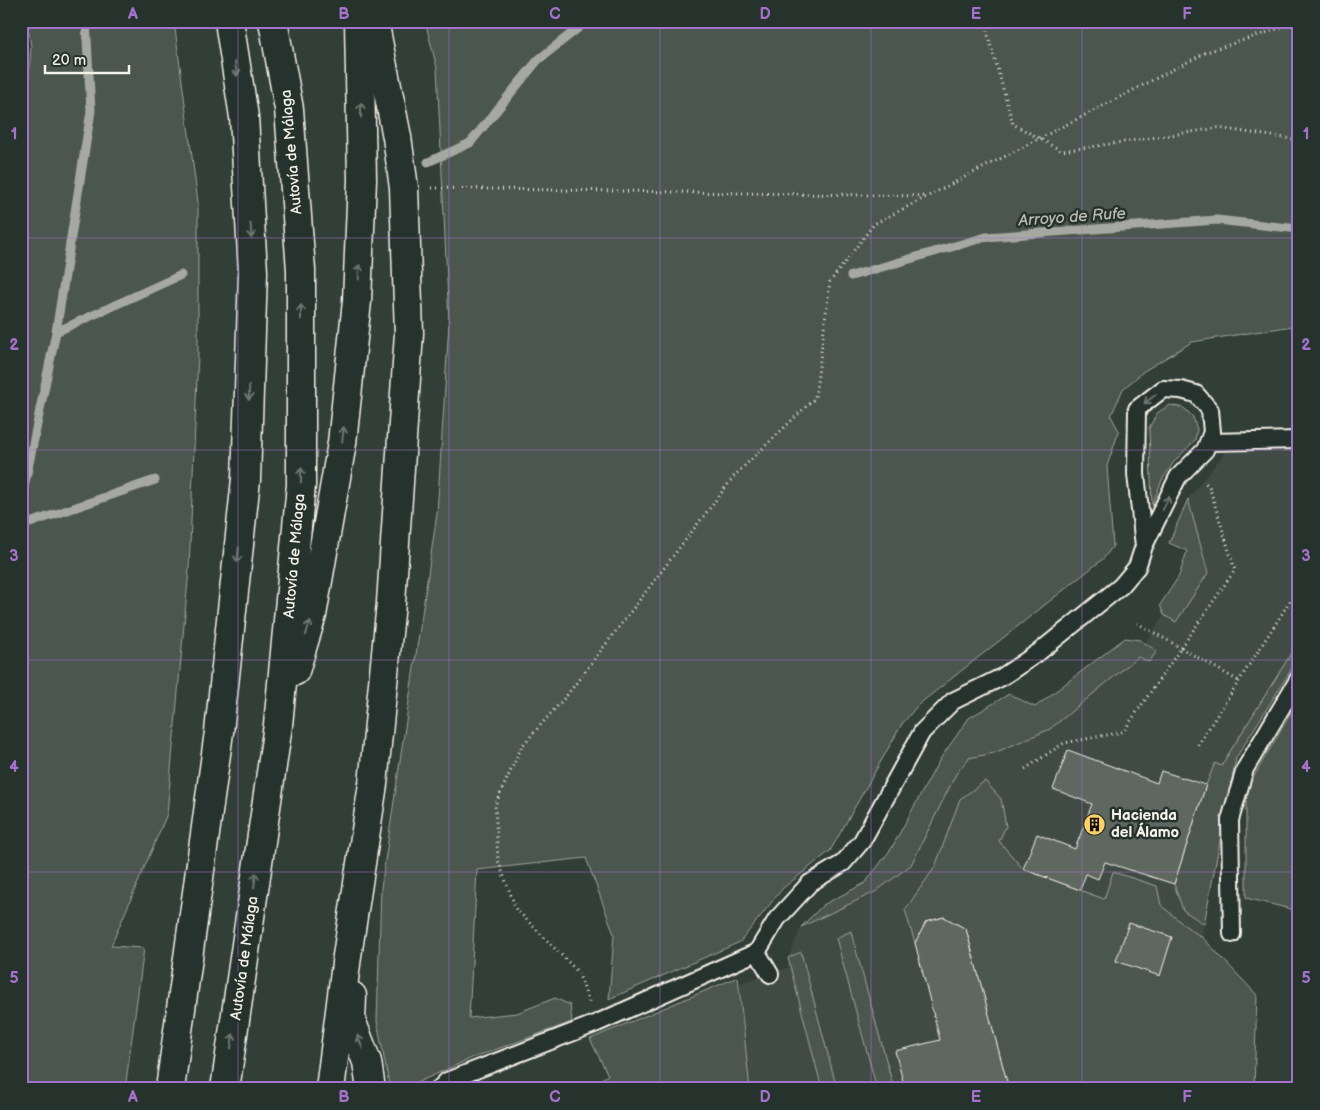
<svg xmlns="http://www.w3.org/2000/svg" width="1320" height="1110" font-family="'Balsamiq Sans',sans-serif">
	<rect width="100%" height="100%" fill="#323e38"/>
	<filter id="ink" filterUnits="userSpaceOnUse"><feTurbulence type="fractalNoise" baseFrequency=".02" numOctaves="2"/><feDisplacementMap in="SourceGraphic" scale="10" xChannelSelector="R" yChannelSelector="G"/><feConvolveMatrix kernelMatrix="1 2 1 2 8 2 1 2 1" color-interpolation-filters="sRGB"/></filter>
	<g filter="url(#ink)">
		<path fill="#404b44" d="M 1299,449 L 1299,657 L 1236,758 L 1205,910 L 1195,1009 L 1145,1089 L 750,1089 L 740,983 L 790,967 L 788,958 L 801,927 L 823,905 L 865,883 L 891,849 L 940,759 L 969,718 L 1009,694 L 1035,707 L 1125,638 L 1140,640 L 1145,643 L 1164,615 L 1160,605 L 1179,576 L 1187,551 L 1169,543 L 1188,499 L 1226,451 Z"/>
		<path fill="#4c564f" stroke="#a0a49c" d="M 27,21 L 174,21 L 198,202 L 198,354 L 189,569 L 167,814 L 111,946 L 144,948 L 125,1089 L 21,1089 L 21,195 L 31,46 Z
			M 425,21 L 1299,21 L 1299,325 L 1192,342 L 1144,371 L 1123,389 L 1111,416 L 1119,431 L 1107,466 L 1113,546 L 1103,559 L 918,705 L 902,724 L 830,851 L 783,888 L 740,942 L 609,999 L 614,934 L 586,858 L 477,870 L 469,1018 L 517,1013 L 555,998 L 570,1005 L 572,1022 L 472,1058 L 414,1084 L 412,1089 L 390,1089 L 377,1021 L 381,888 L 437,514 L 449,323 L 437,68 Z
			M 1170,405 L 1184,408 L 1193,417 L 1197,429 L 1195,440 L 1173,463 L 1162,480 L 1152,505 L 1149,428 L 1157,413 Z
			M 1188,499 L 1208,573 L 1176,622 L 1164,615 L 1160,605 L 1179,576 L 1187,551 L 1169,543 Z
			M 1125,638 L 1140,640 L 1157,651 L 1149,662 L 1138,657 L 1050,729 L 994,753 L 969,758 L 956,774 L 911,865 L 875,892 L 801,927 L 823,905 L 865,883 L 891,849 L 940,759 L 969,718 L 1009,694 L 1035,707 Z
			M 1299,641 L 1299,657 L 1236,758 L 1204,924 L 1183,910 L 1174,884 L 1206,785 L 1215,763 L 1221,766 Z
			M 1299,699 L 1299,911 L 1246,898 L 1246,790 Z
			M 985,781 L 1001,799 L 1006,826 L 999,841 L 1023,869 L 1104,899 L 1113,872 L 1157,886 L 1161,905 L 1184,925 L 1203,938 L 1257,995 L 1254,1089 L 1001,1089 L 1006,1080 L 966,929 L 944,917 L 926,922 L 915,943 L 905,910 L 935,867 L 960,799 Z
			M 851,931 L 851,932 L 894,1089 L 877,1089 L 836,938 Z
			M 801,952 L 837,1089 L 822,1089 L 788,958 Z
			M 738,977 L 750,1089 L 585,1089 L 608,1075 L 590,1039 Z"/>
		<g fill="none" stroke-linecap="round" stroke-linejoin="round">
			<path stroke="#a6a9a1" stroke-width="9" d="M 428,162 L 470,143 L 538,60 L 587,21
				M 851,276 L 986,237 L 1217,220 L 1299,229
				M 56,332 L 181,275
				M 21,502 L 56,332 L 91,111 L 86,21
				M 21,526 L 155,480"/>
		</g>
		<path fill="#5f6861" stroke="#f4f1e8" d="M 1068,750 L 1157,783 L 1161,771 L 1206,785 L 1174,884 L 1105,862 L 1098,879 L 1086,874 L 1080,890 L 1023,869 L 1037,834 L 1075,849 L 1092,804 L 1053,789 Z
			M 944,917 L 966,929 L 1009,1089 L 905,1089 L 895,1051 L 940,1040 L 915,943 L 926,922 Z
			M 1129,923 L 1172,937 L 1160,976 L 1116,961 Z"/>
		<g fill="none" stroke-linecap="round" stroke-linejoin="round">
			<defs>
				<path id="lane" d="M 1210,442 L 1299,440
					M 1232,934 L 1230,820 L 1245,769 L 1299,678
					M 757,952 L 770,974
					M 439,1089 L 447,1081 L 597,1023 L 757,952 L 777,919 L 810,883 L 843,863 L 862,841 L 922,732 L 953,701 L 1002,677 L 1039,652 L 1121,586 L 1137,567 L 1144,546 L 1178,477 L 1205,450 L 1212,432 L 1210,410 L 1196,394 L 1181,390 L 1163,389 L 1137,409 L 1136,474 L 1144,546"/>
				<path id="street" d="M 352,996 L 351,1020 L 367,1062 L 371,1089
					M 330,1089 L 347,956 L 373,784 L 391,603 L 409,333 L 404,188 L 397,137 L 374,21"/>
				<path id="highway" d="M 295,671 L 312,615 L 342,443 L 357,301 L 362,180 L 359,21
					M 170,1089 L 219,732 L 246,479 L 253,272 L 244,117 L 229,21
					M 225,1089 L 278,725 L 301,485 L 301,270 L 289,109 L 273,21"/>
			</defs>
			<use href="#lane" stroke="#f4f1e8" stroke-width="20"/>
			<use href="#street" stroke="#f4f1e8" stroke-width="31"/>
			<use href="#highway" stroke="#f4f1e8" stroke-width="31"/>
			<path stroke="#f4f1e8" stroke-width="3" stroke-dasharray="1 4" stroke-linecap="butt" d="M 984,21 L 1013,124 L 1062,151 L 1218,128 L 1299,140
				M 432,188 L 926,196
				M 1137,623 L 1239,681
				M 1198,745 L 1294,595
				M 1025,769 L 1064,743 L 1123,732 L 1235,570 L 1209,486 L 1204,482
				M 589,1002 L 578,972 L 516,909 L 498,860 L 495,805 L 522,746 L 567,695 L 735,475 L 815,398 L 830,282 L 874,224 L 1207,52 L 1299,22"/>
			<use href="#lane" stroke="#26332d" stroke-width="16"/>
			<use href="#street" stroke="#26332d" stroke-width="28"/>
			<use href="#highway" stroke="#26332d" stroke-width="28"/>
		</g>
		<defs><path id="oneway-shaft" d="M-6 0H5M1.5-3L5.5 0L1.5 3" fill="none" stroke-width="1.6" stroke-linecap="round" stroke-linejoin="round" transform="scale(1.25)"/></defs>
		<g stroke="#6e766e">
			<use href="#oneway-shaft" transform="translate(236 69) rotate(81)"/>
			<use href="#oneway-shaft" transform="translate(361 110) rotate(-91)"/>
			<use href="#oneway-shaft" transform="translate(251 231) rotate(87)"/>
			<use href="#oneway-shaft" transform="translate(359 272) rotate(-88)"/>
			<use href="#oneway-shaft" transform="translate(301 312) rotate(-90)"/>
			<use href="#oneway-shaft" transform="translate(249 393) rotate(92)"/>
			<use href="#oneway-shaft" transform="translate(1150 399) rotate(143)"/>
			<use href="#oneway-shaft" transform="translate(343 434) rotate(-84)"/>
			<use href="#oneway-shaft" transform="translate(301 475) rotate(-90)"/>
			<use href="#oneway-shaft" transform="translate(1166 503) rotate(-65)"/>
			<use href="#oneway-shaft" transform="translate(238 555) rotate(96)"/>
			<use href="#oneway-shaft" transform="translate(308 628) rotate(-73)"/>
			<use href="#oneway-shaft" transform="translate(255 880) rotate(-82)"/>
			<use href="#oneway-shaft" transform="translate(232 1041) rotate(-82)"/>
			<use href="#oneway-shaft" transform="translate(360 1042) rotate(-111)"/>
		</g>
	</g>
	<path fill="none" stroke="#a571cd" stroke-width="1" stroke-opacity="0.55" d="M 238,21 L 238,1089M 449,21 L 449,1089M 660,21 L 660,1089M 871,21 L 871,1089M 1082,21 L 1082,1089M 21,238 L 1299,238M 21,450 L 1299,450M 21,660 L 1299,660M 21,872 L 1299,872"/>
	<defs>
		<symbol id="building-disc" viewBox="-11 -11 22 22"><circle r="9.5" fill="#ffd166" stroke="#26332d"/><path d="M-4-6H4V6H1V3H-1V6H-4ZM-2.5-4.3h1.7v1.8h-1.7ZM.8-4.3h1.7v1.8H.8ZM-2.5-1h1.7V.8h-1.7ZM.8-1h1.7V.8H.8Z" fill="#111"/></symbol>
	</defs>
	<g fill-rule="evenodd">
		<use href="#building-disc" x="1082" y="812" width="25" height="25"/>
	</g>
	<g text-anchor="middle" stroke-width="5" stroke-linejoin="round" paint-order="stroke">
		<g font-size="15" fill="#f4f1e8" stroke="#26332d">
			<text transform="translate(291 152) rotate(-95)" y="5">Autovía de Málaga</text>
			<text transform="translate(294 556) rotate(-85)" y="5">Autovía de Málaga</text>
			<text transform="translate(244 958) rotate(-82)" y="5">Autovía de Málaga</text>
		</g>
		<g font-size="15" font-weight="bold" fill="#f4f1e8" stroke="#26332d" text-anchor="start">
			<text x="1111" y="820">Hacienda<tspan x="1111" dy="17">del Álamo</tspan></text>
		</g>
		<g font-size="16" font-style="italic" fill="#babbb3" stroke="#26332d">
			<text transform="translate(1072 216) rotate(-4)" y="6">Arroyo de Rufe</text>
		</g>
	</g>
	<rect width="1320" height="1110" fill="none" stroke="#26332d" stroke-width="55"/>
	<path d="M45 65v8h84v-8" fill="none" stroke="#f4f1e8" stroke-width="2.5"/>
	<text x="52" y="65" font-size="15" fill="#f4f1e8" stroke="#26332d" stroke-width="4" paint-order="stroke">20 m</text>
	<rect x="28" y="28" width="1264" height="1054" fill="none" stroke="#a571cd" stroke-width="2"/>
	<g font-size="16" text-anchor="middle" font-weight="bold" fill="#a571cd">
		<text x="133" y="19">A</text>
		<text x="344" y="19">B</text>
		<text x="555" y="19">C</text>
		<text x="765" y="19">D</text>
		<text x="976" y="19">E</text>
		<text x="1187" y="19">F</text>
		<text x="14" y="139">1</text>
		<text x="1306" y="139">1</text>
		<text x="14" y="350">2</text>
		<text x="1306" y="350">2</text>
		<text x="14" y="561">3</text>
		<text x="1306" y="561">3</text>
		<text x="14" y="772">4</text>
		<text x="1306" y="772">4</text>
		<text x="14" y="983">5</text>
		<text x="1306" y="983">5</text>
		<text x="133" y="1102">A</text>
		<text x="344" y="1102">B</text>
		<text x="555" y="1102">C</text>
		<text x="765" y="1102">D</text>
		<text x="976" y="1102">E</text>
		<text x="1187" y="1102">F</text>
	</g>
</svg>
